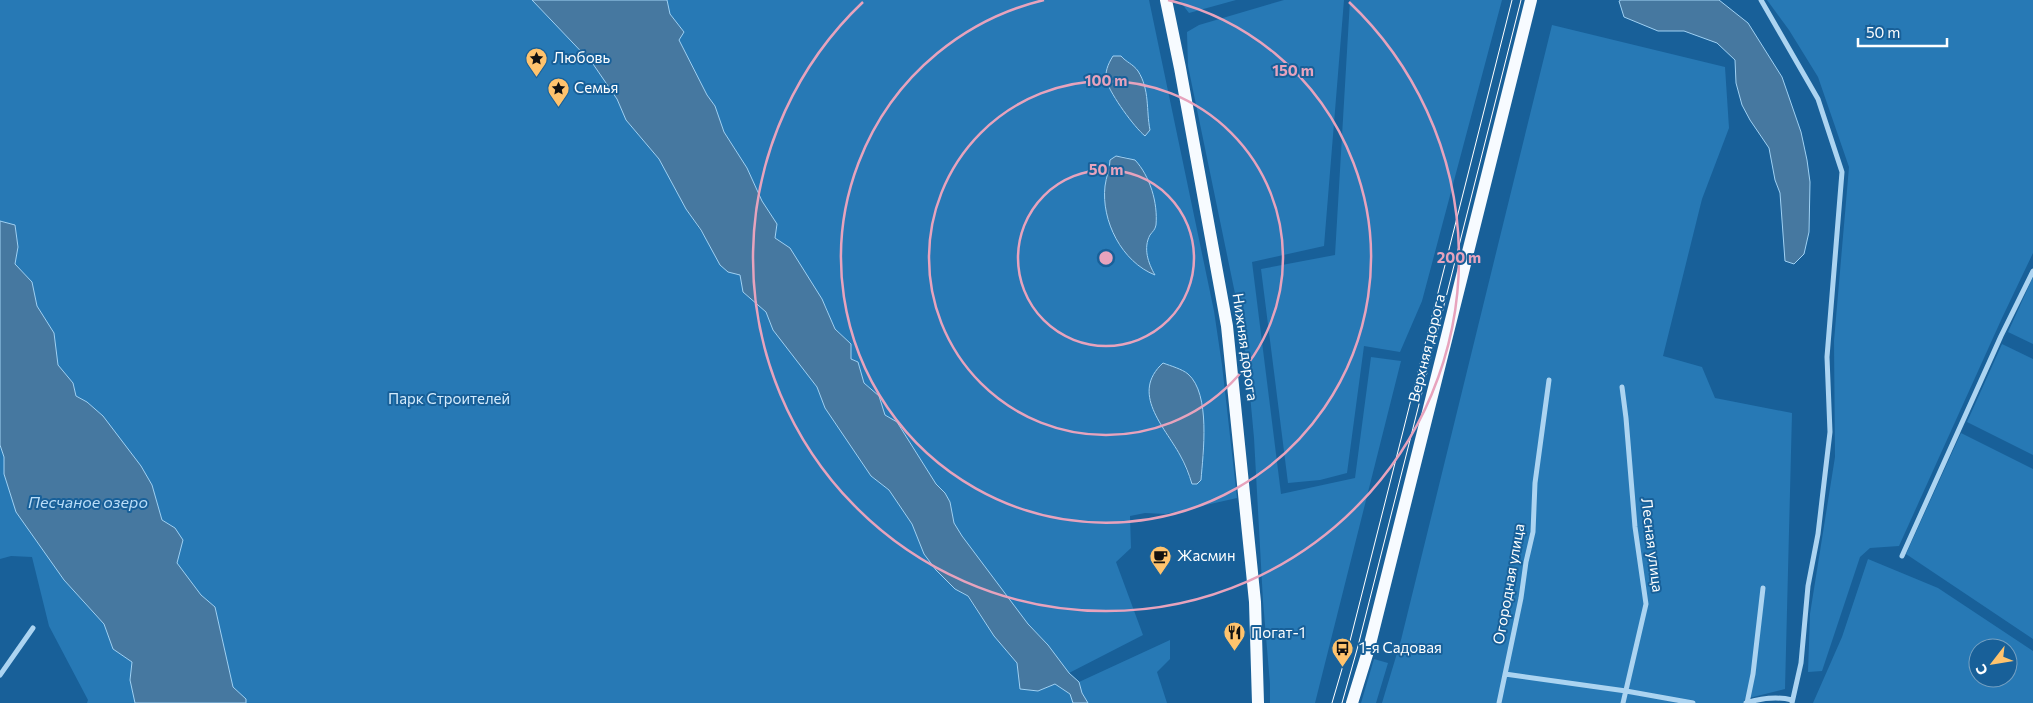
<svg xmlns="http://www.w3.org/2000/svg" width="2033" height="703" font-family="Commissioner,sans-serif">
	<rect width="100%" height="100%" fill="#186099"/>
	<path fill="#2779b5" fill-rule="evenodd" d="M 0,0 L 532,0 L 593,64 L 617,99 L 626,120 L 659,159 L 686,209 L 728,272 L 741,275 L 743,292 L 766,312 L 773,330 L 817,387 L 825,408 L 871,476 L 889,490 L 912,524 L 924,554 L 955,589 L 967,596 L 994,636 L 1017,663 L 1020,689 L 1038,691 L 1055,684 L 1070,694 L 1073,703 L 246,703 L 246,699 L 233,687 L 215,607 L 201,595 L 177,563 L 175,528 L 162,520 L 152,485 L 103,416 L 87,402 L 76,396 L 73,383 L 58,366 L 54,333 L 37,306 L 32,282 L 15,264 L 18,247 L 15,225 L 0,221 Z
		M 667,0 L 1149,0 L 1214,311 L 1222,365 L 1237,498 L 1166,514 L 1145,513 L 1130,516 L 1131,548 L 1116,562 L 1143,635 L 1069,673 L 1048,645 L 1028,624 L 962,536 L 954,523 L 950,502 L 945,493 L 936,484 L 897,422 L 885,416 L 879,396 L 864,383 L 858,362 L 851,359 L 851,344 L 835,329 L 826,307 L 790,248 L 775,238 L 777,224 L 762,201 L 747,168 L 724,132 L 715,106 L 707,95 L 679,40 L 684,32 L 670,14 ZM 1121,56 C 1126,62 1133,64 1138,71 C 1150,90 1146,110 1150,130 L 1141,133 L 1115,99 L 1106,81 ZM 1116,156 C 1148,154 1157,199 1156,224 C 1156,230 1151,233 1149,238 C 1143,250 1148,264 1155,274 C 1122,263 1101,220 1105,186 C 1106,177 1110,169 1110,160 ZM 1163,363 L 1188,374 L 1199,394 L 1204,434 L 1204,455 L 1192,484 L 1179,453 L 1161,425 L 1150,400 L 1152,377 Z
		M 1179,0 L 1236,0 L 1189,13 Z
		M 1284,0 L 1344,0 L 1324,246 L 1252,262 L 1281,494 L 1355,478 L 1371,357 L 1401,361 L 1315,703 L 1270,703 L 1270,684 L 1263,601 L 1254,438 L 1247,362 L 1238,308 L 1188,66 L 1187,32 L 1199,25 Z
		M 1350,0 L 1502,0 L 1422,301 L 1400,352 L 1364,346 L 1347,473 L 1320,480 L 1288,483 L 1261,269 L 1335,255 Z
		M 1767,0 L 2033,0 L 2033,253 L 2002,318 L 1899,546 L 1870,548 L 1860,557 L 1822,671 L 1808,672 L 1810,614 L 1835,457 L 1834,341 L 1849,167 L 1818,77 L 1789,30 Z
		M 1552,25 L 1725,67 L 1729,128 L 1702,199 L 1663,356 L 1702,367 L 1715,398 L 1792,413 L 1785,689 L 1745,699 L 1744,703 L 1382,703 L 1401,640 Z
		M 2033,277 L 2033,344 L 2008,332 Z
		M 2002,344 L 2033,359 L 2033,455 L 1967,422 Z
		M 1961,433 L 2033,469 L 2033,639 L 1906,554 Z
		M 0,445 L 4,457 L 4,474 L 16,512 L 64,580 L 104,624 L 113,649 L 133,662 L 130,680 L 135,703 L 87,703 L 88,700 L 49,626 L 32,557 L 11,556 L 0,559 Z
		M 1868,559 L 1938,588 L 2033,651 L 2033,703 L 1813,703 L 1842,637 ZM 1978,648 L 2008,648 L 2008,678 L 1978,678 Z
		M 1170,640 L 1170,659 L 1157,672 L 1167,703 L 1088,703 L 1082,693 L 1079,682 Z
		M 1374,659 L 1388,663 L 1376,703 L 1361,703 Z"/>
	<path fill="#4678a0" stroke="#9fd1f4" d="M 532,0 L 667,0 L 670,14 L 684,32 L 679,40 L 707,95 L 715,106 L 724,132 L 747,168 L 762,201 L 777,224 L 775,238 L 790,248 L 822,299 L 835,329 L 851,344 L 851,359 L 858,362 L 864,383 L 879,396 L 885,415 L 897,422 L 936,484 L 945,493 L 950,502 L 954,523 L 962,536 L 1028,624 L 1048,645 L 1069,673 L 1079,682 L 1082,693 L 1088,703 L 1073,703 L 1070,694 L 1055,684 L 1038,691 L 1020,689 L 1017,663 L 994,636 L 968,596 L 955,589 L 936,570 L 924,554 L 912,524 L 889,490 L 871,476 L 825,408 L 817,387 L 773,330 L 766,312 L 743,292 L 740,275 L 728,272 L 720,265 L 701,230 L 686,209 L 659,159 L 626,120 L 617,99 L 593,64 Z
		M 1621,0 L 1719,0 L 1748,23 L 1782,77 L 1801,132 L 1807,160 L 1810,182 L 1809,232 L 1804,254 L 1794,264 L 1785,261 L 1780,193 L 1775,180 L 1769,148 L 1750,120 L 1742,105 L 1736,83 L 1735,60 L 1717,43 L 1684,31 L 1658,31 L 1624,17 L 1619,1 Z
		M 1113,56 L 1121,56 C 1126,62 1133,64 1138,71 C 1150,90 1146,110 1150,130 L 1145,136 C 1134,127 1111,95 1107,82 C 1104,73 1108,64 1113,56 Z
		M 1116,156 L 1135,160 C 1150,176 1158,203 1156,225 C 1155,230 1153,231 1150,235 C 1143,248 1148,263 1155,275 C 1122,262 1101,221 1105,186 C 1106,177 1110,169 1110,160 Z
		M 0,221 L 15,225 L 18,247 L 15,264 L 32,282 L 37,306 L 54,333 L 58,365 L 73,383 L 76,396 L 87,402 L 103,416 L 141,466 L 152,485 L 162,520 L 175,528 L 183,540 L 177,563 L 201,595 L 215,607 L 233,687 L 246,699 L 246,703 L 135,703 L 130,680 L 132,662 L 113,649 L 104,624 L 64,580 L 16,512 L 4,474 L 4,457 L 0,445 Z
		M 1163,363 C 1171,366 1182,369 1188,374 C 1211,394 1203,454 1201,480 L 1197,484 L 1192,484 C 1189,474 1185,464 1180,455 C 1164,426 1130,393 1163,363 Z"/>
	<g fill="none" stroke-linecap="round" stroke-linejoin="round">
		<path stroke="#acd4f1" stroke-width="5" d="M 1761,0 L 1818,99 L 1842,172 L 1827,357 L 1830,432 L 1818,534 L 1808,586 L 1801,663 L 1792,703
			M 1622,387 L 1626,418 L 1635,527 L 1646,604 L 1623,703
			M 1902,556 L 2001,336 L 2033,271
			M 1505,674 L 1626,691 L 1693,703
			M 0,675 L 33,628
			M 1499,703 L 1521,598 L 1526,562 L 1533,532 L 1535,483 L 1549,380
			M 1746,703 C 1762,698 1776,696 1792,700
			M 1747,703 L 1753,674 L 1763,588"/>
		<path stroke="#f7fbff" stroke-width="12" d="M 1166,0 L 1180,68 L 1227,326 L 1255,602 L 1258,703
			M 1352,703 L 1369,648 L 1531,0"/>
		<path stroke="#fff" stroke-width="1" d="M 1332,703 L 1349,645 L 1512,0
			M 1342,703 L 1358,646 L 1521,0"/>
	</g>
	<g fill="none" stroke="#e7a3bd" stroke-width="2.5">
		<circle cx="1106" cy="258" r="88"/>
		<circle cx="1106" cy="258" r="177"/>
		<path d="M1168 0A265 265 0 1 1 1044 0"/>
		<path d="M1349 2A353 353 0 1 1 863 2"/>
	</g>
	<defs>
		<symbol id="sight-pin" viewBox="-11 -11 22 30"><path d="M0 17L-7.5 6A9.5 9.5 0 1 1 7.5 6Z" fill="#ffc36d" stroke="#186099"/><path d="M0-6L1.8-2.2L6-1.7L2.9 1.2L3.7 5.4L0 3.3L-3.7 5.4L-2.9 1.2L-6-1.7L-1.8-2.2Z" fill="#111"/></symbol>
		<symbol id="cafe-pin" viewBox="-11 -11 22 30"><path d="M0 17L-7.5 6A9.5 9.5 0 1 1 7.5 6Z" fill="#ffc36d" stroke="#186099"/><path d="M-5.5-4.5H6V0H3Q3 3.5 0 3.5H-2.5Q-5.5 3.5-5.5 0ZM3-3.2v2h1.7v-2ZM-6 4.5H4V6H-6Z" fill="#111"/></symbol>
		<symbol id="restaurant-pin" viewBox="-11 -11 22 30"><path d="M0 17L-7.5 6A9.5 9.5 0 1 1 7.5 6Z" fill="#ffc36d" stroke="#186099"/><path d="M-5-6h1v4h1v-4h1v4h1v-4h1v5L-1.5 .5V6h-2V.5L-5-1ZM5-6V6H3V1.5H1.5Q1.5-4 5-6Z" fill="#111"/></symbol>
		<symbol id="bus-pin" viewBox="-11 -11 22 30"><path d="M0 17L-7.5 6A9.5 9.5 0 1 1 7.5 6Z" fill="#ffc36d" stroke="#186099"/><path d="M-5-6H5V4H4V6H2V4H-2V6H-4V4H-5ZM-3.5-4V0h7V-4ZM-3.5 1.2v1.5H-2V1.2ZM2 1.2v1.5H3.5V1.2Z" fill="#111"/></symbol>
	</defs>
	<g fill-rule="evenodd">
		<use href="#sight-pin" x="524" y="46" width="25" height="34"/>
		<use href="#sight-pin" x="546" y="76" width="25" height="34"/>
		<use href="#cafe-pin" x="1148" y="544" width="25" height="34"/>
		<use href="#restaurant-pin" x="1222" y="620" width="25" height="34"/>
		<use href="#bus-pin" x="1330" y="636" width="25" height="34"/>
	</g>
	<g text-anchor="middle" stroke-width="4" stroke-linejoin="round" paint-order="stroke">
		<g font-size="15" fill="#fff" stroke="#186099" text-anchor="start">
			<text x="553" y="63">Любовь</text>
			<text x="574" y="93">Семья</text>
			<text x="1177" y="561">Жасмин</text>
			<text x="1251" y="638">Погат-1</text>
			<text x="1359" y="653">1-я Садовая</text>
		</g>
		<g font-size="15" fill="#fff" stroke="#186099">
			<text transform="translate(1245 347) rotate(82)" y="5">Нижняя дорога</text>
			<text transform="translate(1427 348) rotate(-76)" y="5">Верхняя дорога</text>
			<text transform="translate(1652 545) rotate(83)" y="5">Лесная улица</text>
			<text transform="translate(1509 584) rotate(-80)" y="5">Огородная улица</text>
		</g>
		<g font-size="15" fill="#d4ebfc" stroke="#186099">
			<text x="449" y="404">Парк Строителей</text>
		</g>
		<g font-size="16" font-style="italic" fill="#b9ddf8" stroke="#186099">
			<text x="88" y="508">Песчаное озеро</text>
		</g>
	</g>
	<circle cx="1106" cy="258" r="8" fill="#e7a3bd" stroke="#186099" stroke-width="2.5"/>
	<g font-size="15" text-anchor="middle" font-weight="bold" fill="#e7a3bd" stroke="#186099" stroke-width="4" stroke-linejoin="round" paint-order="stroke">
		<text x="1293" y="76">150 m</text>
		<text x="1106" y="86">100 m</text>
		<text x="1106" y="175">50 m</text>
		<text x="1459" y="263">200 m</text>
	</g>
	<g transform="translate(1993 663) rotate(239)"><circle r="24" fill="#186099" stroke="#74a0c2"/>
	<path d="M0-4L9 19L0 12L-9 19Z" fill="#ffc36d"/>
	<text y="-8" font-size="14" font-weight="bold" text-anchor="middle" fill="#ffffff">С</text>
	</g>
	<path d="M1858 38v8h89v-8" fill="none" stroke="#ffffff" stroke-width="2.5"/>
	<text x="1866" y="38" font-size="15" fill="#ffffff" stroke="#186099" stroke-width="4" paint-order="stroke">50 m</text>
</svg>
